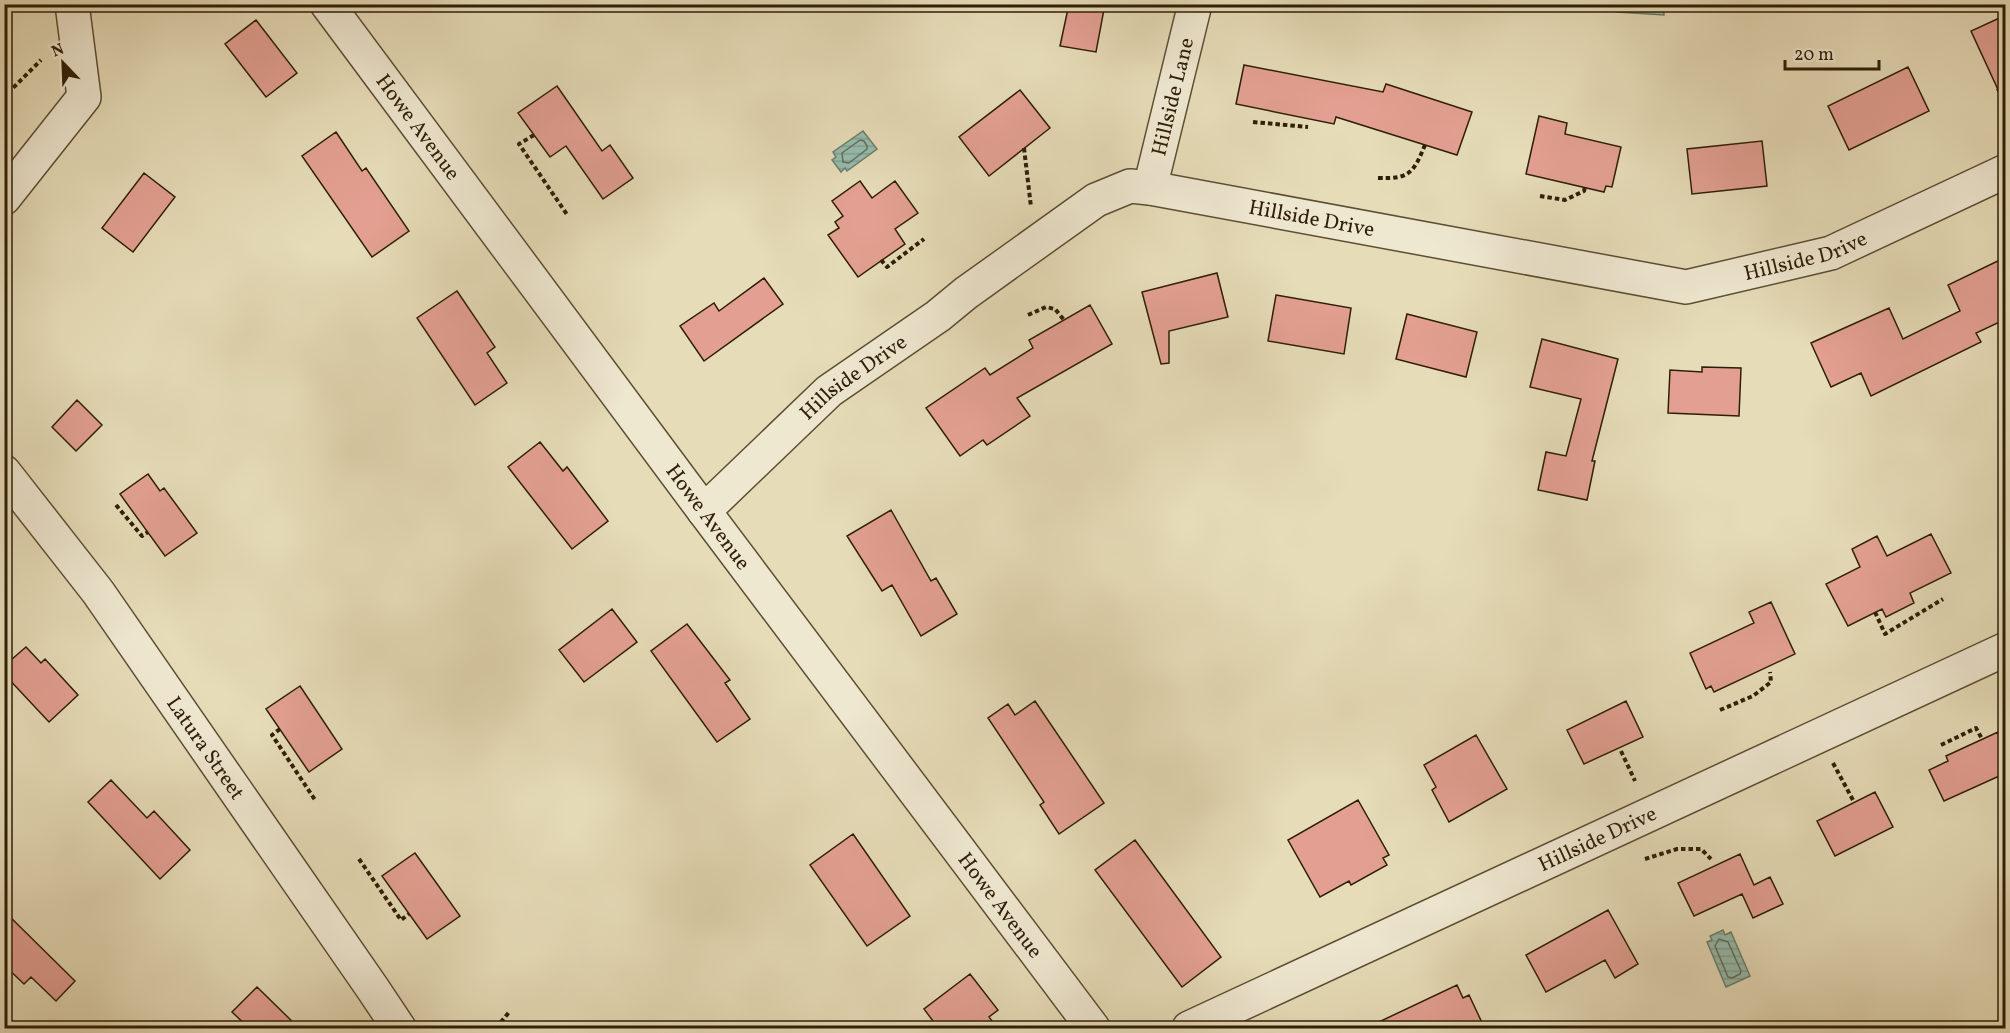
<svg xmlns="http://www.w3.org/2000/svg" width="2010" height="1033" font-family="Vollkorn,serif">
	<defs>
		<pattern id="water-rules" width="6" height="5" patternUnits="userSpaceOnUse" patternTransform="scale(1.5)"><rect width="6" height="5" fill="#96bcae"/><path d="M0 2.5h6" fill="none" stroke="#82a194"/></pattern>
	</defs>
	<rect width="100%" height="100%" fill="#e6dcb8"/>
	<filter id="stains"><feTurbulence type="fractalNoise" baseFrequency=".00333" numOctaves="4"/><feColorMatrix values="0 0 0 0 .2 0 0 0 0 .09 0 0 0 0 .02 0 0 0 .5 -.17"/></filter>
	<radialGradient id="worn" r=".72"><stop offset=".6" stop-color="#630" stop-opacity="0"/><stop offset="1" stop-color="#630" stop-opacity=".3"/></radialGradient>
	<path fill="url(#water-rules)" stroke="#6c7d6b" stroke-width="1.5" d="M 1617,5 L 1663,5 L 1664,15 L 1617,12 Z
		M 863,131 L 877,149 L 847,171 L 845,168 L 841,172 L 832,160 L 836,157 L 833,152 Z
		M 1723,930 L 1725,935 L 1731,932 L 1750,976 L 1726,987 L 1707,942 L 1712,940 L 1710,936 Z"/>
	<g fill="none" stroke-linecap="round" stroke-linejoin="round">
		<path stroke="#626d5a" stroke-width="1.5" d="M 860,140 L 864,141 L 867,146 L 867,149 L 849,163 L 843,162 L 842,153 Z
			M 1719,939 L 1728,942 L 1741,971 L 1740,974 L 1732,978 L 1728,977 L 1715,946 Z"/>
	</g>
	<path fill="#e3a092" stroke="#2e1e07" stroke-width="1.5" d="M 1069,4 L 1105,4 L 1096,52 L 1060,46 Z
		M 2006,15 L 2006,107 L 1971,31 Z
		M 256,20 L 297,73 L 266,97 L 225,44 Z
		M 1244,65 L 1383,92 L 1386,84 L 1472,112 L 1457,155 L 1336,117 L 1334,124 L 1236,104 Z
		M 1908,67 L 1929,111 L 1849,150 L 1828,106 Z
		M 557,86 L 602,151 L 610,145 L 633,178 L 603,199 L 566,146 L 550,157 L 518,113 Z
		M 1020,90 L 1050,128 L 989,176 L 959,137 Z
		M 1539,116 L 1567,123 L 1565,134 L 1621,147 L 1612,187 L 1606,186 L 1604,192 L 1526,174 Z
		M 336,132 L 362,171 L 366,168 L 409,231 L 372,257 L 302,156 Z
		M 1762,141 L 1767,186 L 1692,194 L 1687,149 Z
		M 144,173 L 175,197 L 133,252 L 102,228 Z
		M 860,181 L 872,198 L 895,181 L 918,213 L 895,229 L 905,244 L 858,277 L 828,235 L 839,228 L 835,222 L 843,216 L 832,201 Z
		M 2006,257 L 2006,319 L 1976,333 L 1981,342 L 1871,396 L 1861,373 L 1831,387 L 1811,343 L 1889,308 L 1903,339 L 1960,311 L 1948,285 Z
		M 1217,273 L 1228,317 L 1169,331 L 1169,363 L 1161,364 L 1142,292 Z
		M 764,278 L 783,304 L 704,361 L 680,326 L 714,303 L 719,311 Z
		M 457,291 L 495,347 L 487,353 L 507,383 L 475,405 L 417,318 Z
		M 1276,295 L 1351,308 L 1344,354 L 1268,341 Z
		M 1090,305 L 1112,344 L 1017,398 L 1030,416 L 987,445 L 983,440 L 960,456 L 926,408 L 985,368 L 990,375 L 1033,348 L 1029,340 Z
		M 1407,314 L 1477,332 L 1466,377 L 1396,359 Z
		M 1542,339 L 1618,359 L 1592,461 L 1595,461 L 1587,500 L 1538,490 L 1546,452 L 1566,456 L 1581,399 L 1530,387 Z
		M 1702,367 L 1741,368 L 1739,416 L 1668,413 L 1670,370 L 1702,372 Z
		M 77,400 L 102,425 L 76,451 L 52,427 Z
		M 540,442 L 563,471 L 567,467 L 608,521 L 572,549 L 508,467 Z
		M 148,474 L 160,491 L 164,488 L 197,533 L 165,556 L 120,494 Z
		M 891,510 L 931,581 L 936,578 L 957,614 L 921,636 L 892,585 L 882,591 L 847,536 Z
		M 1931,534 L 1951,573 L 1910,593 L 1914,603 L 1886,617 L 1882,609 L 1848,626 L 1826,584 L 1860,567 L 1852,549 L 1877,536 L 1887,556 Z
		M 1771,602 L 1795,654 L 1714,692 L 1711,686 L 1706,689 L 1690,653 L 1754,623 L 1749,612 Z
		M 612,609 L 637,642 L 584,682 L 559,650 Z
		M 687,624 L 730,680 L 725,683 L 750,719 L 717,742 L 651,651 Z
		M 26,647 L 41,663 L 45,659 L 78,695 L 49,722 L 4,674 L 4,666 Z
		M 300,686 L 342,749 L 309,772 L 266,709 Z
		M 1035,701 L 1104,803 L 1059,834 L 1040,805 L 1044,802 L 988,718 L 1008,704 L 1015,715 Z
		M 1626,701 L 1643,737 L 1584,764 L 1567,730 Z
		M 1998,732 L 2006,747 L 2006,773 L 1944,801 L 1929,770 L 1948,761 L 1946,756 Z
		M 1476,735 L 1507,789 L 1449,822 L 1432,790 L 1436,787 L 1424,765 Z
		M 111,780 L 147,818 L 154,811 L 190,850 L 160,879 L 88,802 Z
		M 1875,792 L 1893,827 L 1835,856 L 1817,821 Z
		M 1358,800 L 1389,855 L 1383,858 L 1387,865 L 1351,885 L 1349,881 L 1320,897 L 1288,840 Z
		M 853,834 L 910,916 L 867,946 L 810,865 Z
		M 1135,840 L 1221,957 L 1182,987 L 1095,870 Z
		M 415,853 L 460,916 L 427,939 L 382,876 Z
		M 1740,854 L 1754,885 L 1770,877 L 1783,904 L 1753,918 L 1742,894 L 1694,916 L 1678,883 Z
		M 1608,910 L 1638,964 L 1615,978 L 1605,960 L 1546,992 L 1526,955 Z
		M 4,911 L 75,981 L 56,1001 L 31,977 L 24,984 L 4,965 Z
		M 970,974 L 998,1010 L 989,1017 L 998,1029 L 939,1029 L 924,1009 Z
		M 1457,985 L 1463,998 L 1469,995 L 1485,1029 L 1364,1029 Z
		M 257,987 L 300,1029 L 250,1029 L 232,1012 Z"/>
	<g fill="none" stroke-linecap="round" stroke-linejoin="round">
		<defs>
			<g id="minor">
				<path id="s1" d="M 327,4 L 704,511 L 1093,1028"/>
				<path id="s2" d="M 1150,188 L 1195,4"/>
				<path d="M 4,198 L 84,97 L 72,4"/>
				<path id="s3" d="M 4,472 L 98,592 L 373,989 L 399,1028"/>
				<path id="s4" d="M 704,511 L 829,391 L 938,316 L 966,293 L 1096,200 L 1130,186 L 1150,188 L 1686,287 L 1831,253 L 2006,171"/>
				<path id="s5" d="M 1189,1028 L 2006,649"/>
			</g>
		</defs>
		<use href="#minor" stroke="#5c4e33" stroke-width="36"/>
		<path stroke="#2e1e07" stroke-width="4" stroke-dasharray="4.5 3" stroke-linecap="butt" d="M 1997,91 L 2006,86
			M 8,93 L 41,60
			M 1253,122 L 1308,127
			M 534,135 L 519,144 L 568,216
			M 1024,148 L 1031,207
			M 1378,178 C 1409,179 1413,174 1425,145
			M 1540,196 L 1565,200 L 1584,191 L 1585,187
			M 881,260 L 887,267 L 924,239
			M 1028,315 L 1046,307 L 1055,309 L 1064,320
			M 116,505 L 142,536 L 148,532
			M 1875,612 L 1885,634 L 1943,599
			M 1720,710 L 1753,696 L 1771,682 L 1770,672
			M 280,729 L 272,735 L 315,800
			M 1941,745 L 1976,728 L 1982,739
			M 1621,751 L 1635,781
			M 1833,763 L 1854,802
			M 359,859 L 401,920 L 409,914
			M 1645,859 L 1677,849 L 1701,849 L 1711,859
			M 496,1028 L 510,1011"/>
		<use href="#minor" stroke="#efe8d1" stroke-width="33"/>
	</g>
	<g text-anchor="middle" stroke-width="5" stroke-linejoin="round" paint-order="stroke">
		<g font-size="21" fill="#2e1e07" stroke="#efe8d1">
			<text dy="7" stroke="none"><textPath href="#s2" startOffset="94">Hillside Lane</textPath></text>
			<text dy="7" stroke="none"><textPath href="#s1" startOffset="153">Howe Avenue</textPath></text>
			<text dy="7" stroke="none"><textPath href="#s4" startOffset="723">Hillside Drive</textPath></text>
			<text dy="7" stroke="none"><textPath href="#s4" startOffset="1227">Hillside Drive</textPath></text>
			<text dy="7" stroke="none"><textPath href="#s4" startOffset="201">Hillside Drive</textPath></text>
			<text dy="7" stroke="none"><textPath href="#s1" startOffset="639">Howe Avenue</textPath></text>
			<text dy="7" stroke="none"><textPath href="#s3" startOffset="342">Latura Street</textPath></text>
			<text dy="7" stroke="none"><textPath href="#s5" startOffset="450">Hillside Drive</textPath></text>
			<text dy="7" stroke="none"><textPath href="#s1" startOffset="1125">Howe Avenue</textPath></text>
		</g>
	</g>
	<rect width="2010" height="1033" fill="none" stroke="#e6dcb8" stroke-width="24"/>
	<rect x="6" y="6" width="1998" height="1021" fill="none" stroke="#2e1e07" stroke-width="3"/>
	<rect x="12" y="12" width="1986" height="1009" fill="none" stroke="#2e1e07" stroke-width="1.5"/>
	<g transform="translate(63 63) rotate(337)" stroke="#efe8d1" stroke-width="4.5" paint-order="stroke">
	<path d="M0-4.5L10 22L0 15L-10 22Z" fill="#2e1e07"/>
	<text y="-9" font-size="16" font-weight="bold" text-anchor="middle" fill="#2e1e07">N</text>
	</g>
	<path d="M1785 60v9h94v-9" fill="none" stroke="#2e1e07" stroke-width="3"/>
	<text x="1794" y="60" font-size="18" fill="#2e1e07" stroke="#efe8d1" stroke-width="4.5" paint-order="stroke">20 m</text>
	<rect width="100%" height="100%" filter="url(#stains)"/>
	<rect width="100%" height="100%" fill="url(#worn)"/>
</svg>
